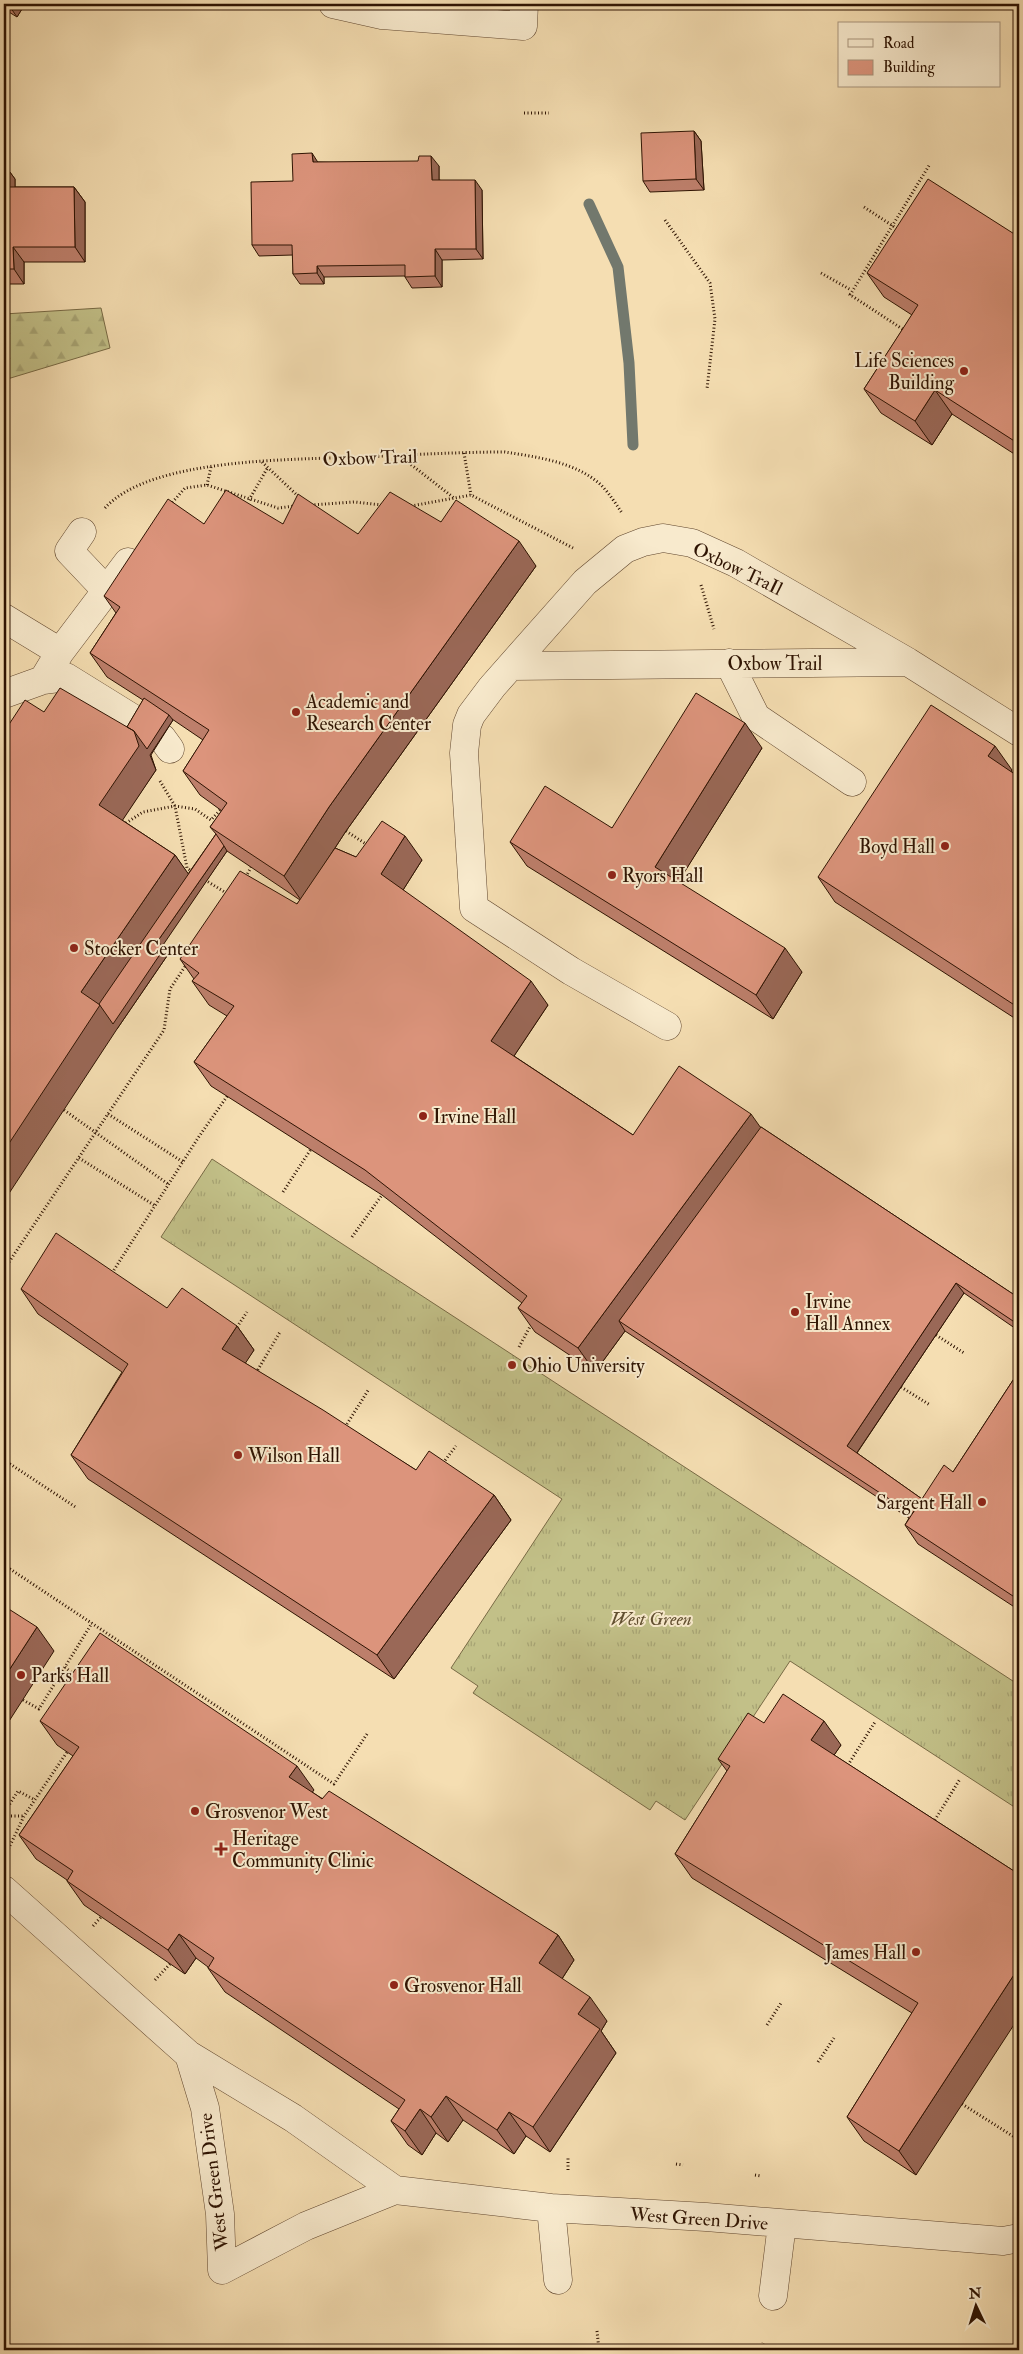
<svg xmlns="http://www.w3.org/2000/svg" width="1023" height="2354" font-family="'IM FELL Double Pica',serif">
	<defs>
		<pattern id="grass-tufts" width="24" height="20" patternUnits="userSpaceOnUse" patternTransform="scale(1.25)"><rect width="24" height="20" fill="#c2c088"/><path d="M3 7l-1-3M5 7V3M7 7l1-3M15 17l-1-3M17 17v-4M19 17l1-3" fill="none" stroke="#a7a474"/></pattern>
		<pattern id="forest-firs" width="22" height="20" patternUnits="userSpaceOnUse" patternTransform="scale(1.25)"><rect width="22" height="20" fill="#c2c088"/><path d="M5 1l3.5 6h-7zM16 11l3.5 6h-7z" fill="#a7a474"/></pattern>
	</defs>
	<rect width="100%" height="100%" fill="#f5deb2"/>
	<filter id="stains"><feTurbulence type="fractalNoise" baseFrequency=".004" numOctaves="4"/><feColorMatrix values="0 0 0 0 .2 0 0 0 0 .09 0 0 0 0 .02 0 0 0 .5 -.17"/></filter>
	<radialGradient id="worn" r=".72"><stop offset=".6" stop-color="#630" stop-opacity="0"/><stop offset="1" stop-color="#630" stop-opacity=".3"/></radialGradient>
	<path fill="url(#grass-tufts)" stroke="#786a45" d="M 212,1159 L 1019,1685 L 1019,1810 L 790,1661 L 685,1820 L 656,1801 L 650,1810 L 473,1693 L 478,1686 L 451,1668 L 562,1499 L 161,1237 Z"/>
	<path fill="url(#forest-firs)" stroke="#786a45" d="M 101,308 L 110,348 L 4,380 L 4,314 Z"/>
	<g fill="none" stroke-linecap="round" stroke-linejoin="round">
		<path stroke="#72786d" stroke-width="11" d="M 589,204 L 618,267 L 629,363 L 633,445"/>
		<defs>
			<path id="minor" d="M 333,4 L 382,15 L 523,26 L 524,4
				M 82,532 L 69,551 L 105,589
				M 4,618 L 60,652
				M 729,663 L 756,717 L 852,782
				M 511,666 L 907,662
				M 43,680 L 66,677 L 137,721 L 162,738 L 170,749
				M 4,694 L 43,680 L 60,652 L 128,562
				M 667,1026 L 571,971 L 474,908 L 464,753 L 467,725 L 471,715 L 492,687 L 585,582 L 625,549 L 643,542 L 663,538 L 692,543 L 736,563 L 908,662 L 1019,732
				M 4,1890 L 189,2055 L 293,2118 L 395,2190 L 551,2208 L 706,2217 L 1003,2241 L 1019,2238
				M 189,2055 L 205,2108 L 220,2214 L 222,2270 L 306,2226 L 395,2190
				M 551,2208 L 558,2280
				M 773,2296 L 782,2224"/>
		</defs>
		<use href="#minor" stroke="#60462e" stroke-width="29"/>
		<path stroke="#2e1302" stroke-width="3" stroke-dasharray="1 2.5" stroke-linecap="butt" d="M 524,113 L 549,113
			M 864,207 L 899,230
			M 665,220 L 710,283 L 715,319 L 707,389
			M 821,273 L 851,290
			M 849,294 L 904,330
			M 850,295 L 930,164
			M 464,453 L 471,495
			M 400,456 L 454,498
			M 262,462 L 299,497
			M 207,485 L 211,467
			M 249,500 L 268,467
			M 170,505 L 185,488 L 207,485 L 278,508 L 295,506
			M 311,505 L 354,502 L 382,505
			M 411,506 L 471,495 L 573,548
			M 105,508 C 151,457 295,460 361,457 C 409,455 457,452 505,452 C 537,457 576,462 601,485 C 609,493 616,504 622,513
			M 701,585 L 714,629
			M 160,781 L 175,806 L 187,868 L 194,873
			M 123,825 L 143,812 L 175,806 L 195,809 L 211,820 L 221,809
			M 346,831 L 369,846
			M 246,877 L 251,867
			M 205,880 L 228,894
			M 108,1114 L 183,1162
			M 79,1158 L 154,1205
			M 283,1192 L 311,1149
			M 352,1237 L 382,1195
			M 9,1262 L 164,1030 L 170,989 L 186,965
			M 112,1273 L 198,1138 L 228,1095
			M 235,1330 L 247,1312
			M 936,1335 L 964,1353
			M 519,1347 L 532,1323
			M 256,1373 L 280,1332
			M 901,1387 L 930,1405
			M 345,1427 L 369,1389
			M 4,1460 L 77,1508
			M 443,1463 L 456,1446
			M 4,1565 L 334,1784 L 367,1734
			M 65,1667 L 74,1675
			M 23,1700 L 39,1709 L 92,1623
			M 846,1768 L 875,1722
			M 4,1813 L 18,1791 L 35,1800
			M 4,1816 L 24,1816
			M 933,1823 L 960,1779
			M 7,1852 L 24,1816 L 67,1752
			M 93,1926 L 101,1917
			M 155,1980 L 170,1964
			M 767,2025 L 781,2003
			M 818,2062 L 834,2038
			M 962,2104 L 1019,2140
			M 676,2164 L 683,2165
			M 568,2170 L 568,2157
			M 755,2175 L 761,2176
			M 597,2331 L 599,2350
			M 761,2350 L 763,2343"/>
		<use href="#minor" stroke="#f8eacd" stroke-width="28"/>
		<path stroke="#2e1302" stroke-width="3" stroke-dasharray="1 2.5" stroke-linecap="butt" d="M 64,1110 L 168,1184"/>
	</g>
	<path fill="#bd7f6b" stroke="#2e1302" fill-rule="evenodd" d="M 4,4 L 25,4 L 17,17 L 4,9 Z
		M 694,131 L 701,141 L 704,190 L 650,192 L 643,181 Z
		M 318,162 L 439,166 L 439,180 L 482,190 L 483,259 L 442,260 L 442,287 L 412,288 L 405,277 L 405,276 L 324,277 L 324,284 L 300,284 L 293,274 L 293,255 L 259,256 L 252,245 L 293,181 Z
		M 4,164 L 15,179 L 15,187 L 74,187 L 85,202 L 85,262 L 24,262 L 24,284 L 4,284 Z
		M 1019,237 L 1019,457 L 952,414 L 932,445 L 881,413 L 864,389 L 912,315 L 884,297 L 867,273 Z
		M 441,522 L 536,566 L 346,831 L 335,848 L 356,857 L 422,860 L 403,890 L 548,1005 L 514,1056 L 633,1135 L 761,1127 L 1019,1298 L 1019,1331 L 964,1293 L 857,1453 L 922,1499 L 953,1472 L 1019,1371 L 1019,1610 L 918,1544 L 905,1525 L 909,1518 L 625,1331 L 595,1372 L 535,1332 L 518,1308 L 522,1303 L 382,1195 L 211,1086 L 194,1062 L 227,1016 L 209,1005 L 192,981 L 194,979 L 180,959 L 297,904 L 300,900 L 227,851 L 162,945 L 169,953 L 117,1029 L 44,712 L 127,727 L 143,700 L 107,677 L 90,653 L 116,613 L 104,596 L 204,524 L 283,524 L 358,534 ZM 172,719 L 203,740 L 183,771 L 200,795 L 222,811 L 210,827 L 216,834 L 188,874 L 175,855 L 122,820 L 156,770 L 151,755 L 173,720 Z
		M 762,748 L 678,882 L 802,972 L 773,1019 L 527,866 L 510,842 L 612,828 Z
		M 1012,770 L 1011,771 L 1019,777 L 1019,1021 L 835,902 L 818,877 Z
		M 21,1289 L 167,1308 L 237,1326 L 254,1350 L 245,1363 L 416,1470 L 494,1495 L 511,1520 L 394,1679 L 88,1479 L 71,1455 L 122,1372 L 38,1314 Z
		M 40,1721 L 314,1790 L 312,1792 L 318,1796 L 558,1935 L 574,1960 L 562,1979 L 607,2021 L 601,2031 L 616,2053 L 550,2152 L 526,2136 L 514,2154 L 463,2120 L 448,2142 L 436,2133 L 422,2155 L 408,2145 L 391,2121 L 399,2109 L 225,1992 L 208,1968 L 208,1967 L 196,1958 L 185,1974 L 84,1905 L 67,1881 L 67,1880 L 36,1859 L 19,1835 L 73,1756 L 57,1745 Z
		M 764,1723 L 841,1745 L 834,1755 L 1017,1873 L 916,2175 L 864,2141 L 847,2117 L 912,2013 L 692,1878 L 675,1854 L 727,1771 L 718,1759 Z"/>
	<path fill="#9a6857" stroke="#2e1302" d="M 8,4 L 25,4 L 17,17 Z
		M 694,131 L 701,141 L 704,190 L 696,179 Z
		M 312,153 L 319,164 L 313,162 Z
		M 431,156 L 439,166 L 439,191 L 432,180 Z
		M 4,164 L 15,179 L 15,202 L 4,187 Z
		M 475,180 L 482,190 L 483,259 L 476,249 Z
		M 74,187 L 85,202 L 85,262 L 75,247 Z
		M 13,247 L 24,262 L 24,284 L 14,269 Z
		M 435,249 L 442,260 L 442,287 L 435,276 Z
		M 317,266 L 324,277 L 324,284 L 317,273 Z
		M 935,390 L 952,414 L 932,445 L 915,421 Z
		M 519,541 L 536,566 L 346,831 L 301,900 L 284,876 L 329,807 Z
		M 169,715 L 173,720 L 150,755 L 156,770 L 116,830 L 99,805 L 134,731 Z
		M 745,723 L 762,748 L 672,892 L 655,867 Z
		M 995,746 L 1012,770 L 1005,781 L 988,756 Z
		M 405,836 L 422,860 L 398,898 L 381,874 Z
		M 224,846 L 227,851 L 161,948 L 157,942 Z
		M 175,855 L 192,879 L 103,1010 L 165,947 L 169,953 L 117,1029 L 4,1201 L 4,1151 L 81,992 Z
		M 785,948 L 802,972 L 773,1019 L 756,995 Z
		M 531,981 L 548,1005 L 508,1065 L 491,1041 Z
		M 751,1114 L 768,1138 L 619,1321 L 625,1331 L 595,1372 L 578,1348 Z
		M 956,1283 L 964,1293 L 854,1457 L 847,1446 Z
		M 237,1326 L 254,1350 L 239,1373 L 222,1349 Z
		M 494,1495 L 511,1520 L 394,1679 L 377,1655 Z
		M 37,1627 L 54,1651 L 4,1729 L 4,1678 Z
		M 824,1721 L 841,1745 L 828,1764 L 811,1740 Z
		M 297,1766 L 314,1790 L 306,1801 L 289,1777 Z
		M 179,1934 L 196,1958 L 185,1974 L 168,1950 Z
		M 558,1935 L 574,1960 L 556,1988 L 539,1963 Z
		M 1019,1967 L 1019,2017 L 916,2175 L 899,2151 Z
		M 590,1997 L 607,2021 L 601,2031 L 616,2053 L 550,2152 L 533,2127 L 578,2014 Z
		M 446,2096 L 463,2120 L 448,2142 L 431,2117 Z
		M 420,2109 L 436,2133 L 422,2155 L 405,2131 Z
		M 509,2112 L 526,2136 L 514,2154 L 497,2130 Z"/>
	<path fill="#dc947c" stroke="#2e1302" d="M 694,131 L 696,179 L 643,181 L 641,133 Z
		M 312,153 L 313,162 L 418,161 L 419,156 L 431,156 L 432,180 L 475,180 L 476,249 L 435,249 L 435,276 L 405,277 L 405,265 L 317,266 L 317,273 L 293,274 L 292,245 L 252,245 L 251,182 L 293,181 L 292,154 Z
		M 4,164 L 4,187 L 74,187 L 75,247 L 13,247 L 14,269 L 4,269 Z
		M 928,179 L 1019,237 L 1019,444 L 935,390 L 915,421 L 864,389 L 918,305 L 867,273 Z
		M 226,490 L 283,524 L 298,494 L 358,534 L 390,492 L 441,522 L 456,500 L 519,541 L 329,807 L 284,876 L 210,827 L 227,803 L 183,771 L 209,730 L 90,653 L 120,607 L 104,596 L 168,499 L 204,524 Z
		M 60,688 L 134,731 L 139,746 L 99,805 L 175,855 L 81,992 L 100,1005 L 4,1151 L 4,732 L 25,700 L 44,712 Z
		M 696,693 L 745,723 L 655,867 L 785,948 L 756,995 L 510,842 L 545,786 L 612,828 Z
		M 144,698 L 169,715 L 147,749 L 134,731 L 127,727 Z
		M 931,705 L 995,746 L 988,756 L 1019,777 L 1019,1008 L 818,877 Z
		M 382,821 L 405,836 L 381,874 L 531,981 L 491,1041 L 633,1135 L 679,1066 L 751,1114 L 578,1348 L 518,1308 L 527,1296 L 365,1170 L 194,1062 L 234,1006 L 192,981 L 199,973 L 180,959 L 240,871 L 297,904 L 335,848 L 356,857 Z
		M 216,834 L 224,846 L 157,942 L 165,947 L 113,1024 L 99,1004 Z
		M 761,1127 L 1019,1298 L 1019,1325 L 956,1283 L 847,1446 L 922,1499 L 912,1514 L 619,1321 Z
		M 56,1233 L 167,1308 L 182,1288 L 237,1326 L 222,1349 L 323,1410 L 416,1470 L 429,1451 L 494,1495 L 377,1655 L 71,1455 L 128,1364 L 21,1289 Z
		M 1019,1371 L 1019,1600 L 905,1525 L 944,1465 L 953,1472 Z
		M 4,1606 L 37,1627 L 4,1678 Z
		M 100,1633 L 297,1766 L 289,1777 L 318,1796 L 322,1799 L 329,1791 L 558,1935 L 539,1963 L 590,1997 L 578,2014 L 600,2029 L 533,2127 L 509,2112 L 497,2130 L 446,2096 L 431,2117 L 420,2109 L 405,2131 L 391,2121 L 405,2100 L 208,1968 L 214,1958 L 179,1934 L 168,1950 L 67,1881 L 73,1871 L 19,1835 L 79,1747 L 40,1721 Z
		M 783,1694 L 824,1721 L 811,1740 L 1017,1873 L 1019,1870 L 1019,1967 L 899,2151 L 847,2117 L 918,2003 L 675,1854 L 730,1766 L 718,1759 L 748,1713 L 764,1723 Z"/>
	<g fill="#8f2418" stroke="#f8eacd" stroke-width="2">
		<circle cx="964" cy="371" r="5"/>
		<circle cx="296" cy="712" r="5"/>
		<circle cx="945" cy="846" r="5"/>
		<circle cx="612" cy="875" r="5"/>
		<circle cx="74" cy="948" r="5"/>
		<circle cx="423" cy="1116" r="5"/>
		<circle cx="795" cy="1312" r="5"/>
		<circle cx="512" cy="1365" r="5"/>
		<circle cx="238" cy="1455" r="5"/>
		<circle cx="982" cy="1502" r="5"/>
		<circle cx="21" cy="1675" r="5"/>
		<circle cx="195" cy="1811" r="5"/>
		<path d="M218.5 1841.5h5v5h5v5h-5v5h-5v-5h-5v-5h5z"/>
		<circle cx="916" cy="1952" r="5"/>
		<circle cx="394" cy="1985" r="5"/>
	</g>
	<g text-anchor="middle" stroke-width="4" stroke-linejoin="round" paint-order="stroke">
		<g font-size="19" fill="#2e1302" stroke="#f8eacd" text-anchor="start">
			<text x="954" y="367" text-anchor="end">Life Sciences<tspan x="954" dy="22">Building</tspan></text>
			<text x="306" y="708">Academic and<tspan x="306" dy="22">Research Center</tspan></text>
			<text x="935" y="853" text-anchor="end">Boyd Hall</text>
			<text x="622" y="882">Ryors Hall</text>
			<text x="84" y="955">Stocker Center</text>
			<text x="433" y="1123">Irvine Hall</text>
			<text x="805" y="1308">Irvine<tspan x="805" dy="22">Hall Annex</tspan></text>
			<text x="522" y="1372">Ohio University</text>
			<text x="248" y="1462">Wilson Hall</text>
			<text x="972" y="1509" text-anchor="end">Sargent Hall</text>
			<text x="31" y="1682">Parks Hall</text>
			<text x="205" y="1818">Grosvenor West</text>
			<text x="232" y="1845">Heritage<tspan x="232" dy="22">Community Clinic</tspan></text>
			<text x="906" y="1959" text-anchor="end">James Hall</text>
			<text x="404" y="1992">Grosvenor Hall</text>
		</g>
		<g font-size="19" fill="#2e1302" stroke="#f8eacd">
			<text transform="translate(370 457) rotate(-2)" y="7">Oxbow Trail</text>
			<text transform="translate(738 568) rotate(26)" y="7">Oxbow TraIl</text>
			<text x="775" y="670">Oxbow Trail</text>
			<text transform="translate(213 2182) rotate(-97)" y="7">West Green Drive</text>
			<text transform="translate(699 2218) rotate(4)" y="7">West Green Drive</text>
		</g>
		<g font-size="19" font-style="italic" fill="#625031" stroke="#f8eacd">
			<text x="651" y="1625">West Green</text>
		</g>
	</g>
	<rect width="1023" height="2354" fill="none" stroke="#f5deb2" stroke-width="20"/>
	<rect x="5" y="5" width="1013" height="2344" fill="none" stroke="#2e1302" stroke-width="2.5"/>
	<rect x="10" y="10" width="1003" height="2334" fill="none" stroke="#2e1302"/>
	<rect x="838" y="22" width="162" height="65" fill="#f8eacd" stroke="#a7947c"/>
	<rect x="848" y="39" width="25" height="8" fill="#f8eacd" stroke="#a7947c"/>
	<text x="883" y="48" font-size="15" fill="#2e1302">Road</text>
	<rect x="848" y="60" width="25" height="15" fill="#dc947c" stroke="#a7947c"/>
	<text x="883" y="72" font-size="15" fill="#2e1302">Building</text>
	<g transform="translate(976 2306) rotate(356)" stroke="#f8eacd" stroke-width="4" paint-order="stroke">
	<path d="M0-4L9 19L0 12L-9 19Z" fill="#2e1302"/>
	<text y="-8" font-size="14" font-weight="bold" text-anchor="middle" fill="#2e1302">N</text>
	</g>
	<rect width="100%" height="100%" filter="url(#stains)"/>
	<rect width="100%" height="100%" fill="url(#worn)"/>
</svg>
